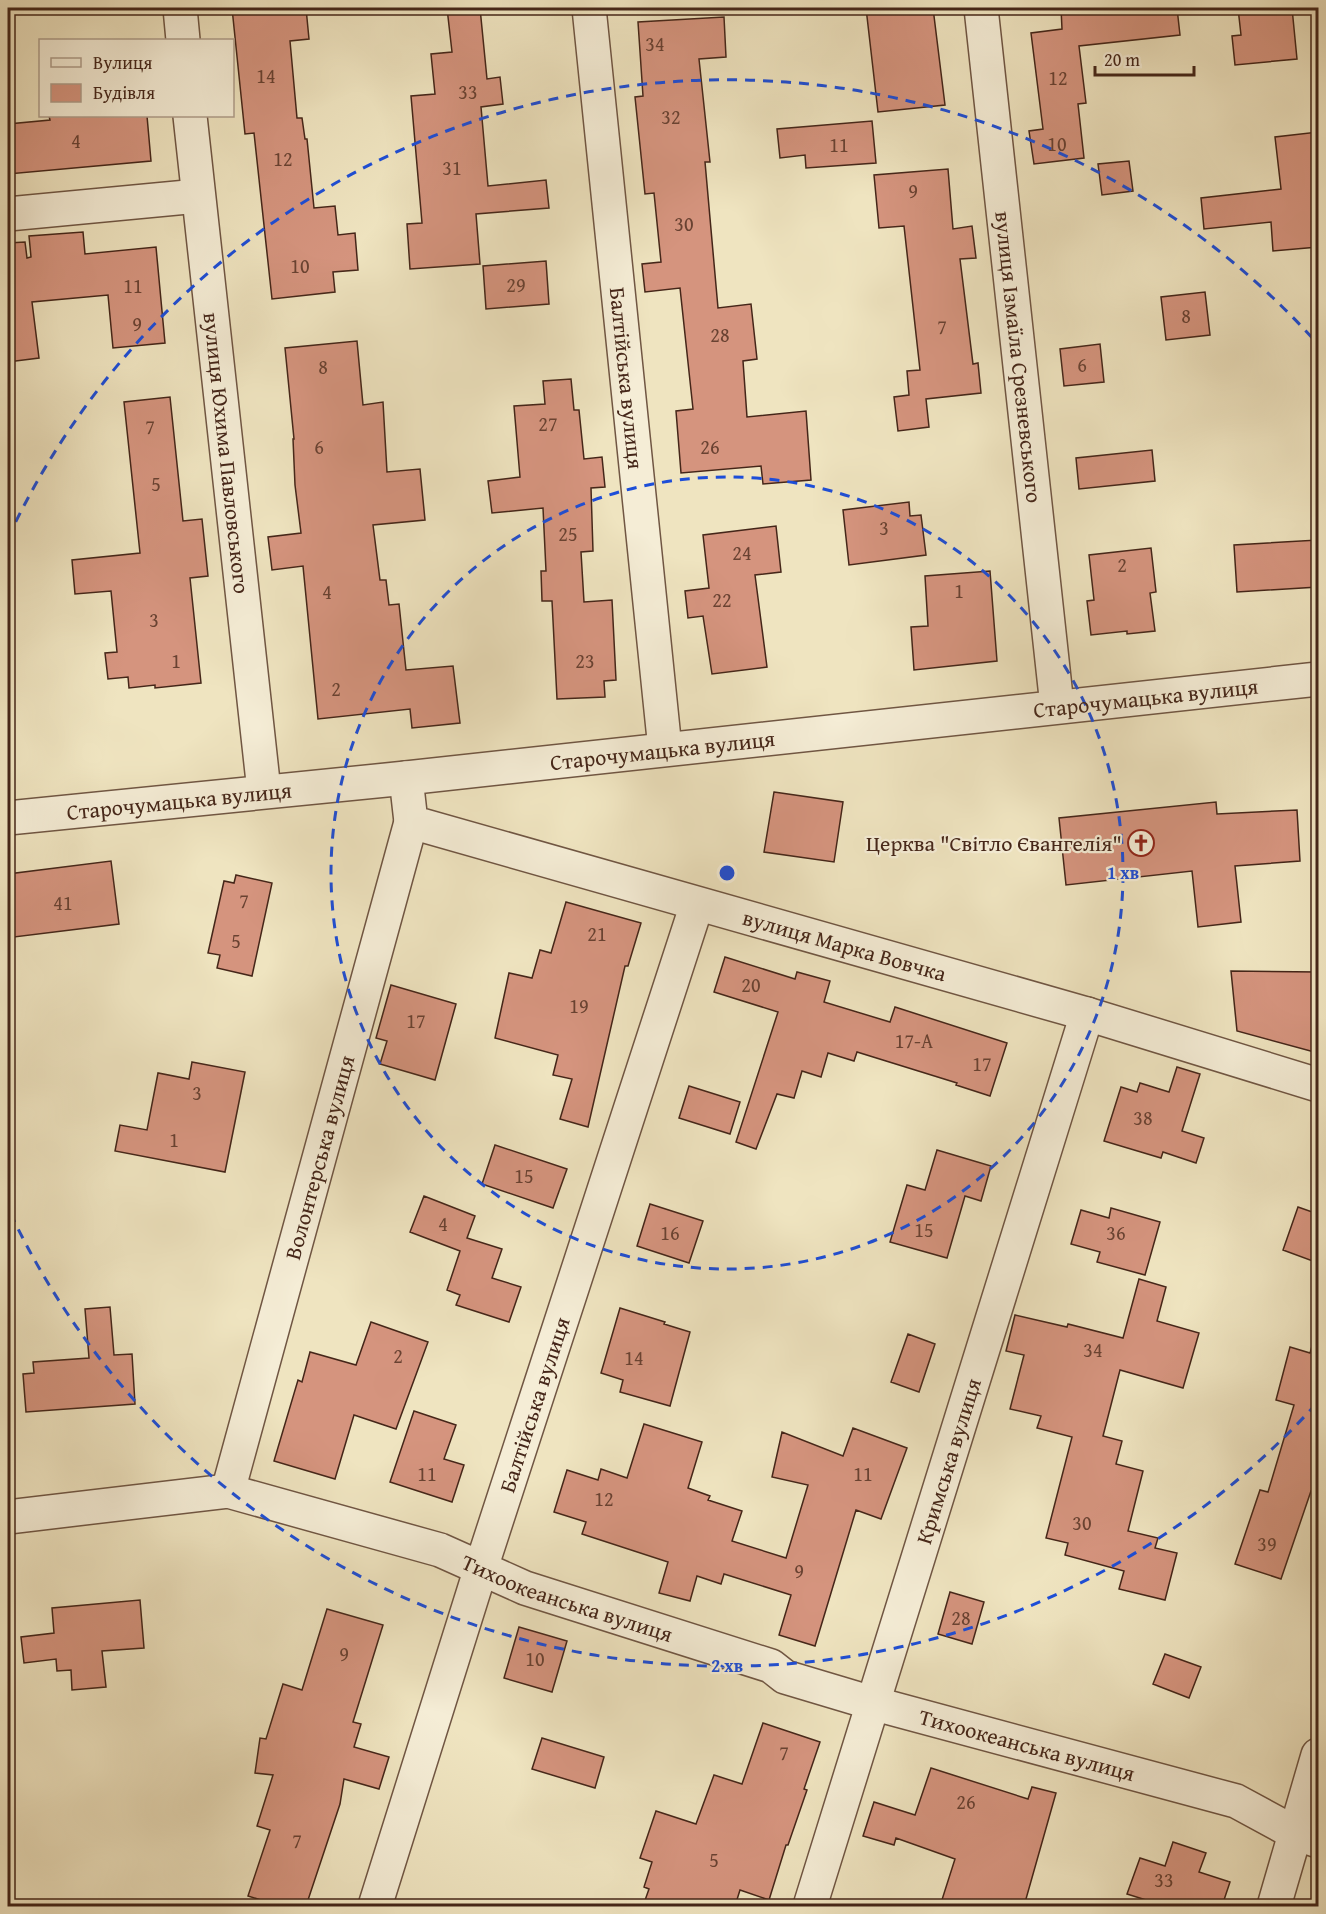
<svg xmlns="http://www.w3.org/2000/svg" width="1326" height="1914" font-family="'Gentium Book Plus',serif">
	<rect width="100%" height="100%" fill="#efe4c0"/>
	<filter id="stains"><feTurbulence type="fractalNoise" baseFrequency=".00333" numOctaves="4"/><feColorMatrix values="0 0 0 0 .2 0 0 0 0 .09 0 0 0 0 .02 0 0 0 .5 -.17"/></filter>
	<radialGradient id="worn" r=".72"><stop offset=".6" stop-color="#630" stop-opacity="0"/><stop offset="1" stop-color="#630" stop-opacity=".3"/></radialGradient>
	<path fill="#d5947e" stroke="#452619" stroke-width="1.5" d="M 232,8 L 306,8 L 309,39 L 290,41 L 297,118 L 302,118 L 305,139 L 307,139 L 314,208 L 335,206 L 338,235 L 355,233 L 358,270 L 333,272 L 335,292 L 272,299 L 254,133 L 245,134 Z
		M 447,8 L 480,8 L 487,79 L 500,77 L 503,104 L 481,107 L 488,186 L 546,180 L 549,208 L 476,214 L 480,264 L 410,269 L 407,224 L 422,223 L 411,96 L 435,94 L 431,54 L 452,52 Z
		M 866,8 L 933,8 L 945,105 L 878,112 Z
		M 1061,8 L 1177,8 L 1180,35 L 1079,46 L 1086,103 L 1078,104 L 1084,158 L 1034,164 L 1029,131 L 1043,129 L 1031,33 L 1062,29 Z
		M 1238,8 L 1292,8 L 1297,59 L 1235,65 L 1232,36 L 1241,35 Z
		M 724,17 L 726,57 L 699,59 L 710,162 L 705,162 L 718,308 L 751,304 L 757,359 L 743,361 L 747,417 L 806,411 L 811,480 L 763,484 L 761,466 L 681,473 L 676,411 L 693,409 L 680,288 L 645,292 L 642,264 L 661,262 L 654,193 L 645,194 L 635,97 L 643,96 L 638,22 Z
		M 49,116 L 147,116 L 151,161 L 8,174 L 8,124 L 50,120 Z
		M 872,121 L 876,163 L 806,168 L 805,155 L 780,158 L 777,129 Z
		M 1318,132 L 1318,247 L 1273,251 L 1271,222 L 1204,229 L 1201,198 L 1281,189 L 1275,137 Z
		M 1129,161 L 1133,191 L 1102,195 L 1098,164 Z
		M 948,169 L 953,229 L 972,226 L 976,258 L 960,259 L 973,364 L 978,363 L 981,393 L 926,399 L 929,427 L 898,431 L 894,397 L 909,395 L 907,371 L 920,370 L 904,226 L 879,228 L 874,175 Z
		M 83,232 L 85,254 L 156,247 L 165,343 L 113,348 L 108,295 L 32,302 L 39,358 L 8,362 L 8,243 L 25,242 L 27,258 L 31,257 L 29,236 Z
		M 546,261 L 549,304 L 486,309 L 483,266 Z
		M 1205,292 L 1210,335 L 1166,340 L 1161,297 Z
		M 357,341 L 363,405 L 383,402 L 387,472 L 420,469 L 425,520 L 373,525 L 380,580 L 386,580 L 389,605 L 399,604 L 406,670 L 453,666 L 460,723 L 412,728 L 410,709 L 318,719 L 303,566 L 272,570 L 268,537 L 301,533 L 295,485 L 293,439 L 294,439 L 285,348 Z
		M 1100,344 L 1104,382 L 1064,386 L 1060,349 Z
		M 571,379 L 574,410 L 579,410 L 584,459 L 602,457 L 605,487 L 591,488 L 593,551 L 581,552 L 584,602 L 612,600 L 616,680 L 604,681 L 605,697 L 557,699 L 552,601 L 542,601 L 541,571 L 546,571 L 543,508 L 492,513 L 488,481 L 520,477 L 514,406 L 545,404 L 543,381 Z
		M 170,397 L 183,521 L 202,519 L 208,576 L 190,578 L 201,683 L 155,688 L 155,685 L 129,688 L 128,677 L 108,679 L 105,653 L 117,652 L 111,591 L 75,594 L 72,560 L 140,553 L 124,402 Z
		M 1152,450 L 1155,481 L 1079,489 L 1076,458 Z
		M 909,502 L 910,516 L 921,515 L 926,555 L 849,565 L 843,510 Z
		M 776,526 L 781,572 L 755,575 L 767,667 L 712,674 L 703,616 L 688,618 L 685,591 L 709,588 L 703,535 Z
		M 1318,540 L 1318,587 L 1237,592 L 1234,545 Z
		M 1151,548 L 1156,592 L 1150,593 L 1155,631 L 1127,634 L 1127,631 L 1091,635 L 1087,601 L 1094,600 L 1089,555 Z
		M 990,571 L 997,661 L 914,670 L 911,627 L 928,626 L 925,576 Z
		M 774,792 L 843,802 L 834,862 L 764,852 Z
		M 1216,802 L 1217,814 L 1297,810 L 1300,861 L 1235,866 L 1241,922 L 1198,927 L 1192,871 L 1066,885 L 1059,818 Z
		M 111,861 L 119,924 L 14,937 L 8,874 Z
		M 236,875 L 272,883 L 252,976 L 217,968 L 220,955 L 208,953 L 224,881 L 234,883 Z
		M 566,902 L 641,923 L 628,966 L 625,966 L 588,1127 L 560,1119 L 572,1079 L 553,1075 L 558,1055 L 495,1038 L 509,973 L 532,978 L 540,950 L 551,953 Z
		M 725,957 L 795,979 L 797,972 L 830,981 L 824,1002 L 890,1022 L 895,1007 L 1007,1043 L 990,1096 L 956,1085 L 957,1083 L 857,1052 L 854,1061 L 828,1053 L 821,1077 L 802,1071 L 794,1098 L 777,1094 L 756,1149 L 736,1142 L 778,1012 L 714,992 Z
		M 1231,971 L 1318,972 L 1318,1053 L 1237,1031 Z
		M 391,985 L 456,1004 L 435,1080 L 380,1064 L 387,1041 L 376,1038 Z
		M 192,1062 L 245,1072 L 225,1172 L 115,1151 L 120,1125 L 147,1130 L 158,1073 L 189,1079 Z
		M 1177,1067 L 1200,1074 L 1182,1131 L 1204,1138 L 1196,1163 L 1163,1152 L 1161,1158 L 1104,1141 L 1121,1087 L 1137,1092 L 1140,1083 L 1169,1092 Z
		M 689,1086 L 740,1102 L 730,1134 L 679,1118 Z
		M 495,1145 L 567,1169 L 553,1208 L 482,1184 Z
		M 937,1150 L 991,1166 L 981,1201 L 965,1196 L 947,1258 L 890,1242 L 907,1185 L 925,1190 Z
		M 424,1196 L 475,1216 L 467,1238 L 502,1249 L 492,1278 L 521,1287 L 509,1322 L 456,1305 L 460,1295 L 447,1290 L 460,1251 L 410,1232 Z
		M 650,1204 L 703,1221 L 689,1263 L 637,1246 Z
		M 1298,1207 L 1318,1214 L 1318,1263 L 1283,1250 Z
		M 1111,1208 L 1160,1222 L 1145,1275 L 1097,1262 L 1100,1252 L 1071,1244 L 1081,1210 L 1109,1218 Z
		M 1139,1279 L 1166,1287 L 1157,1321 L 1199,1333 L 1183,1388 L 1120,1370 L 1103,1436 L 1122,1441 L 1116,1464 L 1143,1471 L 1128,1531 L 1158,1538 L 1155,1548 L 1177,1553 L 1165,1600 L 1119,1589 L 1124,1571 L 1065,1555 L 1068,1543 L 1046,1538 L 1072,1437 L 1037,1428 L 1041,1416 L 1010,1409 L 1024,1355 L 1006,1351 L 1015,1315 L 1067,1327 L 1068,1324 L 1123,1338 Z
		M 110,1307 L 114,1355 L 132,1354 L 135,1404 L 26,1412 L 23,1374 L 34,1373 L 33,1362 L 89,1358 L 85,1309 Z
		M 620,1308 L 665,1322 L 664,1324 L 690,1332 L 670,1406 L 620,1392 L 623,1380 L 601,1373 Z
		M 371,1322 L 428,1342 L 396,1429 L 354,1415 L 335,1479 L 274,1461 L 298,1380 L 302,1382 L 310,1352 L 356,1365 Z
		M 908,1334 L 935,1344 L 919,1392 L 891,1382 Z
		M 1312,1346 L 1318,1347 L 1318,1493 L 1311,1491 L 1281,1579 L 1235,1564 L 1260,1490 L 1268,1492 L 1294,1405 L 1276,1400 L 1290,1347 L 1310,1353 Z
		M 414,1411 L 456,1425 L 444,1459 L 464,1465 L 452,1502 L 390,1482 Z
		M 644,1424 L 702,1442 L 688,1488 L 710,1496 L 708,1500 L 742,1511 L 732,1541 L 786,1558 L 808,1485 L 772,1477 L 782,1432 L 843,1456 L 853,1428 L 907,1448 L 881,1519 L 856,1510 L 815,1646 L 779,1635 L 791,1595 L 724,1574 L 721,1584 L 697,1576 L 690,1601 L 659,1593 L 668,1562 L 582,1534 L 586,1522 L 554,1512 L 567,1470 L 598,1480 L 601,1469 L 627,1478 Z
		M 950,1592 L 984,1602 L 972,1644 L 938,1634 Z
		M 140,1600 L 144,1648 L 102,1651 L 106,1687 L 72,1690 L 71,1670 L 57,1671 L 56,1659 L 24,1663 L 21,1637 L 54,1633 L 52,1608 Z
		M 327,1609 L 383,1625 L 353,1722 L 361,1724 L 354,1747 L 389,1757 L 379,1789 L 344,1779 L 340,1804 L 306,1906 L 280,1906 L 248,1896 L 270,1830 L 257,1826 L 273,1775 L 255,1773 L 260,1738 L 266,1739 L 283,1684 L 302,1690 Z
		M 519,1627 L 567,1641 L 552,1692 L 504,1678 Z
		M 1165,1654 L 1201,1667 L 1189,1698 L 1153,1684 Z
		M 763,1723 L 820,1742 L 804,1789 L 807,1790 L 788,1845 L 786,1845 L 769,1900 L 740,1890 L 735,1906 L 643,1906 L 649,1889 L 644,1887 L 652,1862 L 640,1858 L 656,1811 L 696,1824 L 714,1775 L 742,1784 Z
		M 542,1738 L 604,1757 L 595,1788 L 532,1769 Z
		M 931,1768 L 1028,1799 L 1032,1787 L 1056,1793 L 1024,1906 L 940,1906 L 955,1859 L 896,1838 L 894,1845 L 863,1836 L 874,1802 L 915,1815 Z
		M 1173,1842 L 1206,1853 L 1199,1872 L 1230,1882 L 1222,1906 L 1165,1906 L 1127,1894 L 1140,1858 L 1165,1866 Z"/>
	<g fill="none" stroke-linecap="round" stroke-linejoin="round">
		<defs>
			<g id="minor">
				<path d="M 180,8 L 183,40"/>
				<path id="s1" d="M 589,8 L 665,749"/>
				<path id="s2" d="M 981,8 L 1057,706"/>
				<path id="s3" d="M 190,116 L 264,791"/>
				<path d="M 8,214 L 198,196"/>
				<path id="s4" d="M 406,778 L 411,822 L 1087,1014 L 1318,1085"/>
				<path id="s5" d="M 8,818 L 406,778 L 1318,679"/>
				<path id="s6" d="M 228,1491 L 411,822"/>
				<path id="s7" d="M 8,1517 L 228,1491 L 440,1550 L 525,1588 L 771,1666 L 785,1677 L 872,1703 L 1236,1801 L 1295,1833 L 1318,1841"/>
				<path id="s8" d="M 375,1906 L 481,1568 L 697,904"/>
				<path id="s9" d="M 810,1906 L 1087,1014"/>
				<path d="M 1274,1906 L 1318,1755"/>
			</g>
		</defs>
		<use href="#minor" stroke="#705643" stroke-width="36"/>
		<use href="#minor" stroke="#f5edd6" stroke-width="33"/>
	</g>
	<g fill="none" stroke="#1d4ed8" stroke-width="3" stroke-dasharray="10 8">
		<circle cx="727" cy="873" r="396"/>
		<path d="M1316 1404A793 793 0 0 1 8 1208M8 538A793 793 0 0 1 1316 342"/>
	</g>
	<defs>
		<symbol id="church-ring" viewBox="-11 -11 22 22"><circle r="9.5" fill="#f5edd6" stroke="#8f2418" stroke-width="1.5"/><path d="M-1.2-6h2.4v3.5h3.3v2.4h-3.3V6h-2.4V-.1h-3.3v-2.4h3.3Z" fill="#8f2418"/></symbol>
	</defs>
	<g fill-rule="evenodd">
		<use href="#church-ring" x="1126" y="828" width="30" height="30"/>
	</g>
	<g text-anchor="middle" stroke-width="4.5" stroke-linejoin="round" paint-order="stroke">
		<g font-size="20" fill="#694232">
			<text x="655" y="51">34</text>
			<text x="266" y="83">14</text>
			<text x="1058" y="85">12</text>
			<text x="468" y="99">33</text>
			<text x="671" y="124">32</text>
			<text x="76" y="148">4</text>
			<text x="1057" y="151">10</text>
			<text x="839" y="152">11</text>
			<text x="283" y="166">12</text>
			<text x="452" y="175">31</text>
			<text x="913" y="198">9</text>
			<text x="684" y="231">30</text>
			<text x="300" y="273">10</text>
			<text x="516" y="292">29</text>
			<text x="133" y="293">11</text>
			<text x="1186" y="323">8</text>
			<text x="137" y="331">9</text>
			<text x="942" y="334">7</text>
			<text x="720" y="342">28</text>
			<text x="1082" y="372">6</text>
			<text x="323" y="374">8</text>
			<text x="548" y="431">27</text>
			<text x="150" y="434">7</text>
			<text x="319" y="454">6</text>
			<text x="710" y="454">26</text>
			<text x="156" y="491">5</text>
			<text x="884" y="535">3</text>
			<text x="568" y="541">25</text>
			<text x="742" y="560">24</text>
			<text x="1122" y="572">2</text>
			<text x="959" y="598">1</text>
			<text x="327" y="599">4</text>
			<text x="722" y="607">22</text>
			<text x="154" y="627">3</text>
			<text x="176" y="668">1</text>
			<text x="585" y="668">23</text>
			<text x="336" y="696">2</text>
			<text x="244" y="908">7</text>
			<text x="63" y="910">41</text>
			<text x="597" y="941">21</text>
			<text x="236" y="948">5</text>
			<text x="751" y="992">20</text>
			<text x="579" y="1013">19</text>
			<text x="416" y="1028">17</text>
			<text x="914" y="1048">17-А</text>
			<text x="982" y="1071">17</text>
			<text x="197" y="1100">3</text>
			<text x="1143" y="1125">38</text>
			<text x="174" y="1147">1</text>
			<text x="524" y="1183">15</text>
			<text x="443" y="1231">4</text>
			<text x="924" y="1237">15</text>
			<text x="670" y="1240">16</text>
			<text x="1116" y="1240">36</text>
			<text x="1093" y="1357">34</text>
			<text x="398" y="1363">2</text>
			<text x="634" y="1365">14</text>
			<text x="427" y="1481">11</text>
			<text x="863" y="1481">11</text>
			<text x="604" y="1506">12</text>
			<text x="1082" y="1530">30</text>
			<text x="1267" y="1551">39</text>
			<text x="799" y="1578">9</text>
			<text x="961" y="1625">28</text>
			<text x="344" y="1661">9</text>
			<text x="535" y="1666">10</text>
			<text x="784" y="1760">7</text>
			<text x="966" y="1809">26</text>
			<text x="297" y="1848">7</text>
			<text x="714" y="1867">5</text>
			<text x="1164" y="1887">33</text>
		</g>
		<g font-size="22" fill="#452619" stroke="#f5edd6">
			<text dy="8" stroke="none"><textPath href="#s2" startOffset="351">вулиця Ізмаїла Срезневського</textPath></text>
			<text dy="8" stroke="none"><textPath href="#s1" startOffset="372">Балтійська вулиця</textPath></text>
			<text dy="8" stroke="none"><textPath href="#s3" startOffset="339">вулиця Юхима Павловського</textPath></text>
			<text dy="8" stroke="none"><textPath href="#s5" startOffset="1144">Старочумацька вулиця</textPath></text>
			<text dy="8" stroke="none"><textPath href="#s5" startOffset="658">Старочумацька вулиця</textPath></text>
			<text dy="8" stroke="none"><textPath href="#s5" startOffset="172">Старочумацька вулиця</textPath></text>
			<text dy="8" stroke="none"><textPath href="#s4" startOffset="495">вулиця Марка Вовчка</textPath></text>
			<text dy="8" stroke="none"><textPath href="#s6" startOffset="346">Волонтерська вулиця</textPath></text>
			<text dy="8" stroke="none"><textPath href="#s8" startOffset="526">Балтійська вулиця</textPath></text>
			<text dy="8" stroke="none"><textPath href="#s9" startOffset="466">Кримська вулиця</textPath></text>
			<text dy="8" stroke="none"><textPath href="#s7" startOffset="578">Тихоокеанська вулиця</textPath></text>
			<text dy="8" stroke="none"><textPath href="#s7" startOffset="1062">Тихоокеанська вулиця</textPath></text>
		</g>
		<g font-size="22" fill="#452619" stroke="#f5edd6" text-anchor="end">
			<text x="1122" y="851">Церква "Світло Євангелія"</text>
		</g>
	</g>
	<circle cx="727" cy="873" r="9" fill="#1d4ed8" stroke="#f5edd6" stroke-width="3"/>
	<g font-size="18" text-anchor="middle" font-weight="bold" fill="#1d4ed8" stroke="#f5edd6" stroke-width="4.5" stroke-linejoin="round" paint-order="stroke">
		<text x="1123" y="879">1 хв</text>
		<text x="727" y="1672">2 хв</text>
	</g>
	<rect width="1326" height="1914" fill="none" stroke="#efe4c0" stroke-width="30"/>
	<rect x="9" y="9" width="1308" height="1896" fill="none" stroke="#452619" stroke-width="3"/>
	<rect x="15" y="15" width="1296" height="1884" fill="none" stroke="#452619" stroke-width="1.5"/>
	<rect x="39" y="39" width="195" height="78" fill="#f5edd6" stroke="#af9d8a" stroke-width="1.5"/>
	<rect x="51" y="58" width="30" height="9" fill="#f5edd6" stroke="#af9d8a" stroke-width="1.5"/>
	<text x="93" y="69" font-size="18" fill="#452619">Вулиця</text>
	<rect x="51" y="84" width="30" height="18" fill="#d5947e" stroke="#af9d8a" stroke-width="1.5"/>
	<text x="93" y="99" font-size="18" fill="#452619">Будівля</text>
	<path d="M1095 66v9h99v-9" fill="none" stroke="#452619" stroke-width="3"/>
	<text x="1104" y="66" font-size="18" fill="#452619" stroke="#f5edd6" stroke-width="4.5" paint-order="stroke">20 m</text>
	<rect width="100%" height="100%" filter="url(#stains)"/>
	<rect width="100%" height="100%" fill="url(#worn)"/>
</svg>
